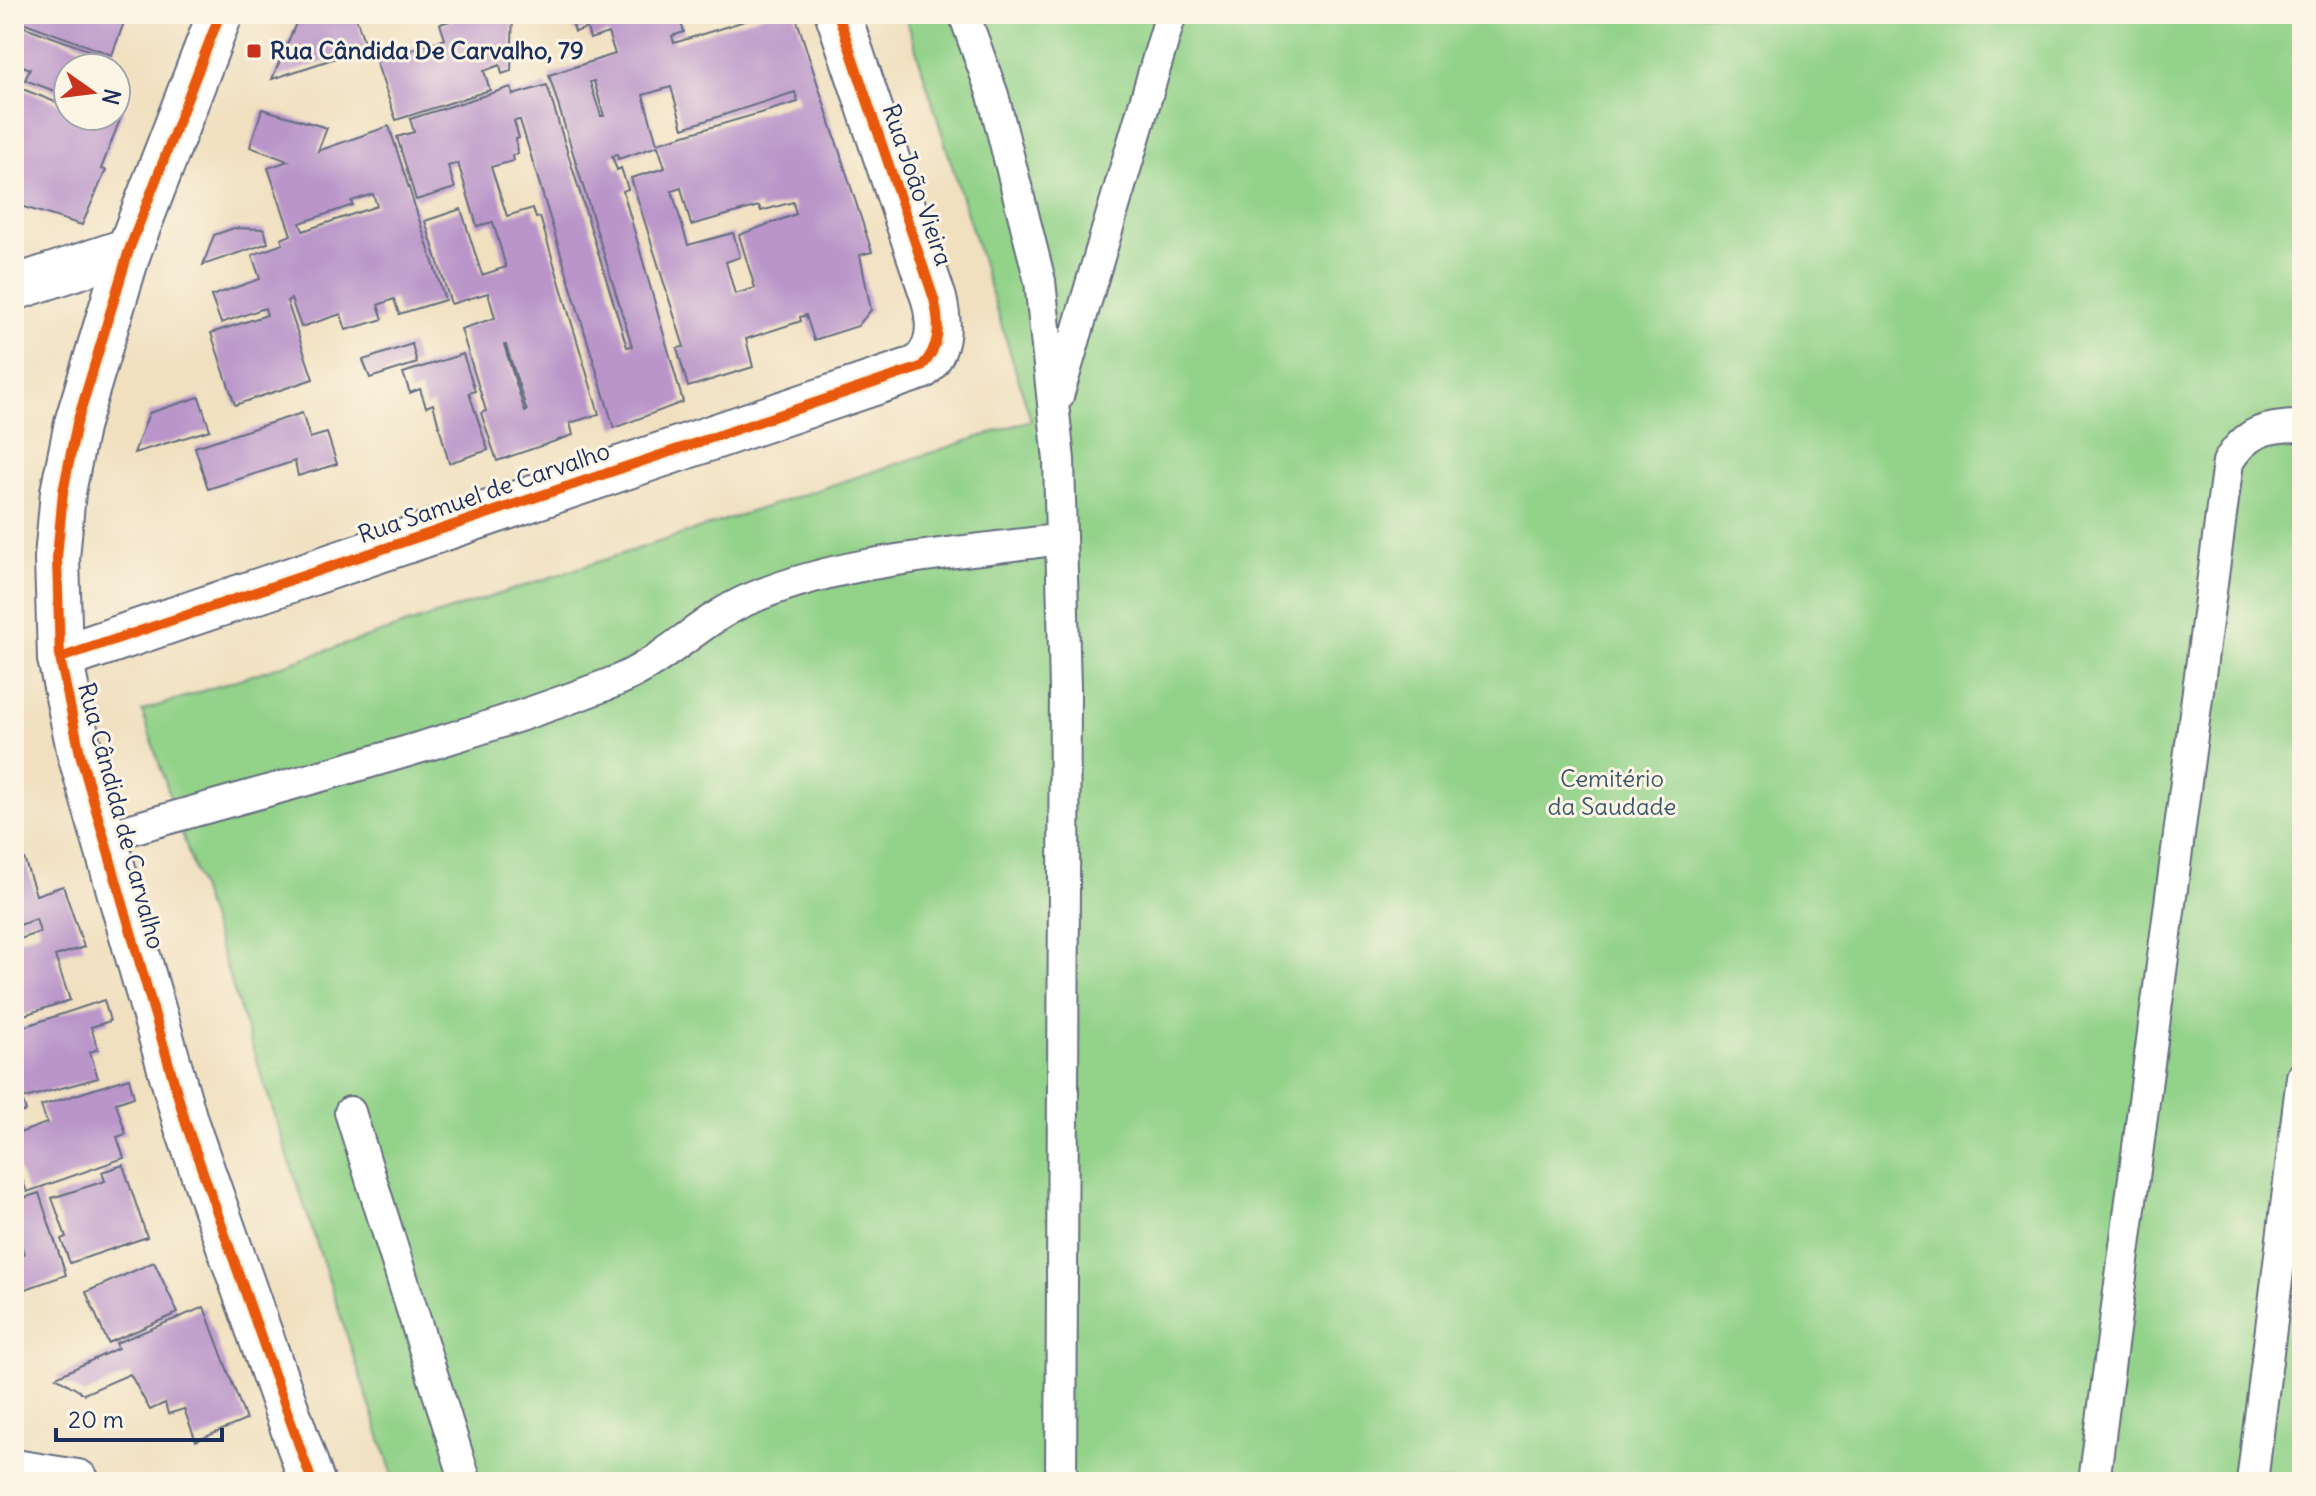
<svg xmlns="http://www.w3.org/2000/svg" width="2316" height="1496" font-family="Delius,sans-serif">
	<rect width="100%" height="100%" fill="#fcf5e5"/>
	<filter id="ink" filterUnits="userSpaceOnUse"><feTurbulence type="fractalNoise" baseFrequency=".0125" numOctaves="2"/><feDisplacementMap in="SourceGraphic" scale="16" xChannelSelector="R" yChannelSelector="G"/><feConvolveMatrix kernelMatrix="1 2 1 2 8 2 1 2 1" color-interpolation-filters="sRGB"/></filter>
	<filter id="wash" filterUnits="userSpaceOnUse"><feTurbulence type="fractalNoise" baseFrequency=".006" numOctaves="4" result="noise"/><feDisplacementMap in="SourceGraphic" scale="32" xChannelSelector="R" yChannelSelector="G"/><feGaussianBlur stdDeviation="1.8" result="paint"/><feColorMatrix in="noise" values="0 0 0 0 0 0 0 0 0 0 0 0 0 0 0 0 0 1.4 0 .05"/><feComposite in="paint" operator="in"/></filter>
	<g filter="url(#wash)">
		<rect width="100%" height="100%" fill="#f0e0c0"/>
		<path fill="#92d289" stroke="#568074" stroke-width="2" d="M 905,14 L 2302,14 L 2302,1482 L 395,1482 L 142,711 L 1031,420 Z"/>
		<g id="blocks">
			<path fill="#b995c9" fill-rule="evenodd" d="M 16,14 L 127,14 L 112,55 L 14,19 Z
				M 300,14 L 355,14 L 366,48 L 272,79 Z
				M 472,14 L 513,14 L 511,71 L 502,74 L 500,65 L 484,71 L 490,90 L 396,120 L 376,61 L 445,39 L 440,24 Z
				M 570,14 L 678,14 L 684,32 L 672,36 L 674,43 L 767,14 L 795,14 L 872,252 L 860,255 L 871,310 L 858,326 L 814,340 L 806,315 L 800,317 L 801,321 L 746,339 L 753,367 L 688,387 L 677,348 L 684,347 L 631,178 L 665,168 L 658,146 L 618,159 L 617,154 L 612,156 L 617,170 L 621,168 L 628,189 L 623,191 L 683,402 L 614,428 L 520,120 L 514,121 L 519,138 L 516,139 L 517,154 L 512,155 L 513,161 L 491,167 L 507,216 L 533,208 L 536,218 L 540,217 L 599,414 L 570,423 L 573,435 L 497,461 L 481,413 L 486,411 L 461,329 L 495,318 L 488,293 L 451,304 L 425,221 L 461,209 L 482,275 L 506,267 L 493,222 L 477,226 L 458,163 L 448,166 L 455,188 L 416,200 L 397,137 L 414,132 L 410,119 L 511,87 L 513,95 L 547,85 L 627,347 L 632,346 L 549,75 L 615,54 L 608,33 L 590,39 L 587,28 L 575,32 ZM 594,81 L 604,116 L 601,116 L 590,82 ZM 671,87 L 683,128 L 795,92 L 798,102 L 657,143 L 643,95 ZM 681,188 L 691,225 L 759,206 L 761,211 L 793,202 L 796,214 L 739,235 L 755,288 L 735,294 L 726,262 L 740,257 L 733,233 L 688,245 L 672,191 ZM 504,345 L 506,345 L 527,411 L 525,412 Z
				M 14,23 L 102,55 L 96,68 L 68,68 L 68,96 L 25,80 L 30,69 L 14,62 Z
				M 20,88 L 68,107 L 68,116 L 116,116 L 116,106 L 124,109 L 101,169 L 106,170 L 82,225 L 14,204 L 14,104 Z
				M 262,109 L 327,128 L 318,151 L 389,126 L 445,300 L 399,314 L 394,299 L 378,305 L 383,319 L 346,330 L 341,314 L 301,327 L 291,299 L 287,301 L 313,379 L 235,405 L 211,333 L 267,315 L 265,308 L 221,323 L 211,296 L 260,279 L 252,255 L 283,244 L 281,239 L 291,235 L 268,168 L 288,161 L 250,147 ZM 373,194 L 377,206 L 303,231 L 300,223 L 353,205 L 351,201 Z
				M 234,228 L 264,229 L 268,243 L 203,265 L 214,235 Z
				M 412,344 L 417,363 L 370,378 L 363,360 Z
				M 463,354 L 475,391 L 469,393 L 488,450 L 449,463 L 433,404 L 426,407 L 420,389 L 410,393 L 403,373 Z
				M 199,397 L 210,430 L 134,453 L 149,413 Z
				M 302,413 L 310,438 L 327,433 L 337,464 L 298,476 L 295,461 L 208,489 L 195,447 Z
				M 22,852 L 36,895 L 63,886 L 84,947 L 55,956 L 70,1000 L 24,1015 L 14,985 L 14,941 L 40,932 L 36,919 L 14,927 L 14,854 Z
				M 104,1000 L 110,1021 L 91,1027 L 98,1049 L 90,1052 L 98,1078 L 25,1098 L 14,1064 L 14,1030 Z
				M 14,1076 L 26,1111 L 14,1114 Z
				M 129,1078 L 134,1097 L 116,1103 L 126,1134 L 117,1137 L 124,1158 L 27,1192 L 14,1157 L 14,1135 L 47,1123 L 41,1106 Z
				M 123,1165 L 147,1237 L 70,1263 L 61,1239 L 66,1237 L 52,1198 L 105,1181 L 102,1172 Z
				M 39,1193 L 66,1275 L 14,1293 L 14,1258 L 24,1254 L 14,1226 L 14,1201 Z
				M 154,1262 L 178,1313 L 108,1343 L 86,1292 Z
				M 204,1307 L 246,1420 L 196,1441 L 184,1409 L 168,1414 L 165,1403 L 150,1410 L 130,1374 L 84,1394 L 56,1377 L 118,1348 L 116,1343 Z"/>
		</g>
	</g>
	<g filter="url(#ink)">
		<use href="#blocks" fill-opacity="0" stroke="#666d80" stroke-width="2"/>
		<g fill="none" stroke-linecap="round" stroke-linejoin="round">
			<defs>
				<path id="service" d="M 964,14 L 993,95 L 1040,281 L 1059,460 L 1065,689 L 1061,1482
					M 1058,396 L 1171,14
					M 104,837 C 274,787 449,746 614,682 C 663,663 699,621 747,600 C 846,557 957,554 1061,539
					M 350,1112 L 466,1482
					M 2094,1482 L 2228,462 C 2246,431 2267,426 2302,426
					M 2252,1482 L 2302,1077"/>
				<path id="minor" d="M 14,288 L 129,250
					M 60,658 L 921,367 C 941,347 940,324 934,299 L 838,14
					M 14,1472 L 77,1482"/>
				<path id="tertiary" d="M 220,14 L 129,250 L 77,423 L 63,492 L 57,558 L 60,658 L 80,754 L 186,1124 L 312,1482"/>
			</defs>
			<use href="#service" stroke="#666d80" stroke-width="34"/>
			<use href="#minor" stroke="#666d80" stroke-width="48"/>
			<use href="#tertiary" stroke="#666d80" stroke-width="48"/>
			<use href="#service" stroke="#fff" stroke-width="30"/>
			<use href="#minor" stroke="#fff" stroke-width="44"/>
			<use href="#tertiary" stroke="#fff" stroke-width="44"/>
			<defs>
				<path id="cycleway" d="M 220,14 L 129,250 L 77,423 L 63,492 L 57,558 L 60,658 L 80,754 L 186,1124 L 312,1482
					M 60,658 L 921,367 C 941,347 940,324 934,299 L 838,14"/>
			</defs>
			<use href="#cycleway" stroke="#fcf5e5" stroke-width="15"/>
			<use href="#cycleway" stroke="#e8590c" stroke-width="10"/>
		</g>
	</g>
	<rect fill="#c8321e" stroke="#fcf5e5" stroke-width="3" x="246" y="43" width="16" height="16" rx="4"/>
	<g text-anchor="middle" stroke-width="6" stroke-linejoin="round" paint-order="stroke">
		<g font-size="24" font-weight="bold" fill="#1b2f5e" stroke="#fcf5e5" text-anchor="start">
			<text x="270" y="59">Rua Cândida De Carvalho, 79</text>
		</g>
		<g font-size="24" fill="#1b2f5e" stroke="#fcf5e5">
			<text transform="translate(917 185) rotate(71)" y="8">Rua João Vieira</text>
			<text transform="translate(484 493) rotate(-19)" y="8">Rua Samuel de Carvalho</text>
			<text transform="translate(121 816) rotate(75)" y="8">Rua Cândida de Carvalho</text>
		</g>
		<g font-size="24" fill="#395869" stroke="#fcf5e5">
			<text x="1612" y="787">Cemitério<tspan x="1612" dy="28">da Saudade</tspan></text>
		</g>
	</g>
	<rect width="2316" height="1496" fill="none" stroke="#fcf5e5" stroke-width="48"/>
	<g transform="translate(92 92) rotate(104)"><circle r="38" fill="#fcf5e5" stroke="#a2a6af" stroke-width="2"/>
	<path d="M0-6L14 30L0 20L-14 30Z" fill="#c8321e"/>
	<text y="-12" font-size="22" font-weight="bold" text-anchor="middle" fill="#1b2f5e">N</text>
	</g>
	<path d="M56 1428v12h166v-12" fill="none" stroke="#1b2f5e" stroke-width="4"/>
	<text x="68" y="1428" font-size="24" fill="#1b2f5e" stroke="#fcf5e5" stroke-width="6" paint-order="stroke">20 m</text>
</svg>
